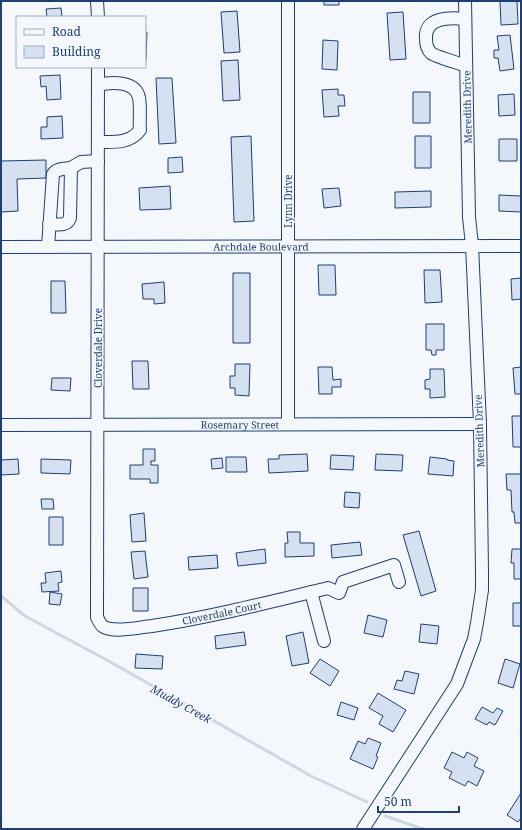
<svg xmlns="http://www.w3.org/2000/svg" width="522" height="830" font-family="'Noto Serif',serif">
	<rect width="100%" height="100%" fill="#f4f7fb"/>
	<g fill="none" stroke-linecap="round" stroke-linejoin="round">
		<path stroke="#cfd7e4" stroke-width="3" d="M 1,596 L 25,616 L 114,664 L 311,776 L 367,802
			M 385,816 L 423,829"/>
	</g>
	<path fill="#d5e0f0" stroke="#1d3f73" d="M 324,1 L 339,1 L 339,5 L 324,5 Z
		M 500,1 L 517,1 L 518,24 L 501,25 Z
		M 61,8 L 62,17 L 47,17 L 46,9 Z
		M 237,11 L 240,52 L 224,53 L 221,12 Z
		M 403,12 L 406,59 L 390,60 L 387,13 Z
		M 145,32 L 147,32 L 146,60 L 145,60 Z
		M 510,35 L 514,69 L 500,71 L 498,58 L 494,58 L 494,50 L 499,50 L 497,36 Z
		M 323,40 L 338,41 L 337,70 L 322,69 Z
		M 238,60 L 240,100 L 223,101 L 221,61 Z
		M 60,75 L 61,99 L 47,100 L 46,86 L 41,87 L 40,76 Z
		M 156,78 L 172,78 L 176,143 L 159,144 Z
		M 338,89 L 338,95 L 344,95 L 345,106 L 338,106 L 339,116 L 324,117 L 322,90 Z
		M 413,92 L 430,92 L 430,123 L 413,123 Z
		M 514,94 L 515,115 L 499,116 L 498,95 Z
		M 62,116 L 63,138 L 41,139 L 41,127 L 47,127 L 47,117 Z
		M 251,136 L 254,221 L 234,222 L 231,137 Z
		M 415,136 L 431,136 L 431,168 L 415,168 Z
		M 499,139 L 517,139 L 517,161 L 499,161 Z
		M 182,157 L 183,172 L 168,173 L 168,158 Z
		M 46,160 L 46,178 L 17,179 L 18,211 L 1,212 L 1,161 Z
		M 170,186 L 171,209 L 140,210 L 139,188 Z
		M 339,188 L 341,206 L 324,208 L 322,189 Z
		M 431,191 L 431,207 L 395,208 L 395,192 Z
		M 499,195 L 521,196 L 521,212 L 499,211 Z
		M 318,265 L 335,265 L 336,295 L 319,295 Z
		M 424,270 L 440,270 L 442,302 L 425,303 Z
		M 233,273 L 250,273 L 250,343 L 233,343 Z
		M 521,278 L 521,299 L 512,300 L 511,279 Z
		M 51,281 L 65,281 L 66,313 L 51,313 Z
		M 164,282 L 165,303 L 154,304 L 154,299 L 143,299 L 142,284 Z
		M 426,324 L 444,324 L 444,350 L 436,350 L 436,355 L 432,355 L 431,350 L 426,350 Z
		M 132,361 L 148,361 L 149,389 L 133,389 Z
		M 235,364 L 250,364 L 249,396 L 235,395 L 235,388 L 230,388 L 230,376 L 235,376 Z
		M 318,367 L 332,367 L 333,380 L 341,379 L 341,387 L 332,387 L 332,394 L 319,394 Z
		M 521,367 L 521,394 L 515,394 L 513,368 Z
		M 430,369 L 444,369 L 445,397 L 430,398 L 430,389 L 425,389 L 425,380 L 430,379 Z
		M 52,378 L 71,378 L 70,391 L 51,390 Z
		M 512,416 L 521,416 L 521,447 L 513,447 Z
		M 143,449 L 155,449 L 155,461 L 151,461 L 151,465 L 158,465 L 158,483 L 150,483 L 150,479 L 130,479 L 130,465 L 143,465 Z
		M 307,454 L 308,471 L 269,473 L 268,459 L 279,459 L 279,455 Z
		M 376,454 L 403,455 L 402,471 L 375,470 Z
		M 331,455 L 354,456 L 353,470 L 330,469 Z
		M 226,457 L 246,457 L 247,472 L 226,472 Z
		M 430,457 L 447,459 L 447,460 L 454,461 L 453,476 L 428,474 Z
		M 222,458 L 223,468 L 212,469 L 211,459 Z
		M 18,459 L 19,474 L 1,475 L 1,460 Z
		M 41,459 L 71,460 L 70,474 L 41,473 Z
		M 506,474 L 521,474 L 521,523 L 515,523 L 514,512 L 512,512 L 511,490 L 507,490 Z
		M 345,492 L 360,493 L 359,508 L 344,507 Z
		M 41,499 L 53,499 L 54,509 L 42,509 Z
		M 144,513 L 146,541 L 132,542 L 130,515 Z
		M 49,517 L 63,517 L 63,545 L 49,545 Z
		M 419,531 L 436,591 L 421,596 L 403,535 Z
		M 287,532 L 300,532 L 300,543 L 314,543 L 314,556 L 285,557 L 285,543 L 288,543 Z
		M 360,542 L 362,555 L 332,558 L 331,545 Z
		M 265,549 L 266,563 L 238,566 L 236,553 Z
		M 512,549 L 521,549 L 521,579 L 514,579 L 514,563 L 511,563 Z
		M 145,551 L 148,577 L 134,579 L 131,552 Z
		M 217,555 L 218,568 L 189,570 L 188,557 Z
		M 61,571 L 62,582 L 58,583 L 59,591 L 42,592 L 41,583 L 46,583 L 45,573 Z
		M 133,588 L 148,588 L 148,611 L 133,611 Z
		M 50,592 L 62,594 L 60,605 L 49,604 Z
		M 513,603 L 521,603 L 521,626 L 513,626 Z
		M 368,615 L 387,620 L 383,637 L 364,633 Z
		M 421,624 L 439,626 L 437,644 L 419,642 Z
		M 244,632 L 246,645 L 216,649 L 215,636 Z
		M 303,632 L 309,663 L 292,666 L 286,636 Z
		M 136,654 L 163,656 L 162,669 L 135,668 Z
		M 320,659 L 339,671 L 330,686 L 310,673 Z
		M 505,659 L 520,664 L 513,688 L 498,683 Z
		M 405,671 L 419,674 L 414,694 L 394,689 L 397,680 L 402,681 Z
		M 378,693 L 406,710 L 393,732 L 379,724 L 383,716 L 369,708 Z
		M 341,702 L 358,708 L 354,720 L 337,715 Z
		M 482,707 L 493,713 L 497,708 L 503,711 L 495,725 L 489,722 L 487,725 L 475,719 Z
		M 368,738 L 381,743 L 376,756 L 378,757 L 373,769 L 350,759 L 358,741 L 365,744 Z
		M 452,752 L 464,758 L 467,752 L 478,758 L 474,766 L 484,771 L 477,786 L 468,781 L 465,786 L 449,778 L 452,772 L 444,768 Z
		M 521,793 L 521,818 L 518,822 L 507,815 Z"/>
	<g fill="none" stroke-linecap="round" stroke-linejoin="round">
		<defs>
			<g id="minor">
				<path d="M 97,1 L 98,17"/>
				<path d="M 465,19 C 450,17 424,17 426,39 C 426,44 428,50 431,53 C 436,57 459,63 466,66"/>
				<path id="s1" d="M 98,67 L 97,617 C 99,621 100,625 104,627 C 115,633 140,627 152,626 C 211,617 270,602 328,588 L 339,593 L 343,582 L 394,565 L 399,582"/>
				<path d="M 98,85 C 110,82 136,80 139,98 C 141,108 139,120 140,130 C 130,144 112,142 98,142"/>
				<path d="M 71,168 L 81,162 L 98,161"/>
				<path id="s2" d="M 1,247 L 521,246"/>
				<path d="M 48,247 L 53,174 C 57,168 64,169 71,168 L 70,218 C 67,227 57,224 49,224"/>
				<path d="M 288,424 L 288,1"/>
				<path id="s3" d="M 1,425 L 480,424"/>
				<path d="M 311,592 L 324,641"/>
				<path d="M 363,829 L 457,684 L 474,639 L 477,623 L 482,590 L 482,572 L 480,424 L 472,245 L 469,217 L 465,1"/>
			</g>
		</defs>
		<use href="#minor" stroke="#1d3f73" stroke-width="14"/>
		<use href="#minor" stroke="#f4f7fb" stroke-width="12"/>
	</g>
	<g text-anchor="middle" stroke-width="3" stroke-linejoin="round" paint-order="stroke">
		<g font-size="10" fill="#1d3f73" stroke="#f4f7fb">
			<text transform="translate(467 107) rotate(-91)" y="4">Meredith Drive</text>
			<text transform="translate(288 201) rotate(-90)" y="4">Lynn Drive</text>
			<text dy="4" stroke="none"><textPath href="#s2" startOffset="260">Archdale Boulevard</textPath></text>
			<text transform="translate(98 348) rotate(-90)" y="4">Cloverdale Drive</text>
			<text dy="4" stroke="none"><textPath href="#s3" startOffset="239">Rosemary Street</textPath></text>
			<text transform="translate(479 431) rotate(-92)" y="4">Meredith Drive</text>
			<text dy="4" stroke="none"><textPath href="#s1" startOffset="682">Cloverdale Court</textPath></text>
		</g>
		<g font-size="11" font-style="italic" fill="#1d3f73" stroke="#f4f7fb">
			<text transform="translate(181 704) rotate(29)" y="4">Muddy Creek</text>
		</g>
	</g>
	<rect width="522" height="830" fill="none" stroke="#1d3f73" stroke-width="4"/>
	<rect x="16" y="16" width="130" height="52" fill="#f4f7fb" stroke="#9eadc5"/>
	<rect x="24" y="29" width="20" height="6" fill="#f4f7fb" stroke="#9eadc5"/>
	<text x="52" y="36" font-size="12" fill="#1d3f73">Road</text>
	<rect x="24" y="46" width="20" height="12" fill="#d5e0f0" stroke="#9eadc5"/>
	<text x="52" y="56" font-size="12" fill="#1d3f73">Building</text>
	<path d="M378 806v6h81v-6" fill="none" stroke="#1d3f73" stroke-width="2"/>
	<text x="384" y="806" font-size="12" fill="#1d3f73" stroke="#f4f7fb" stroke-width="3" paint-order="stroke">50 m</text>
</svg>
